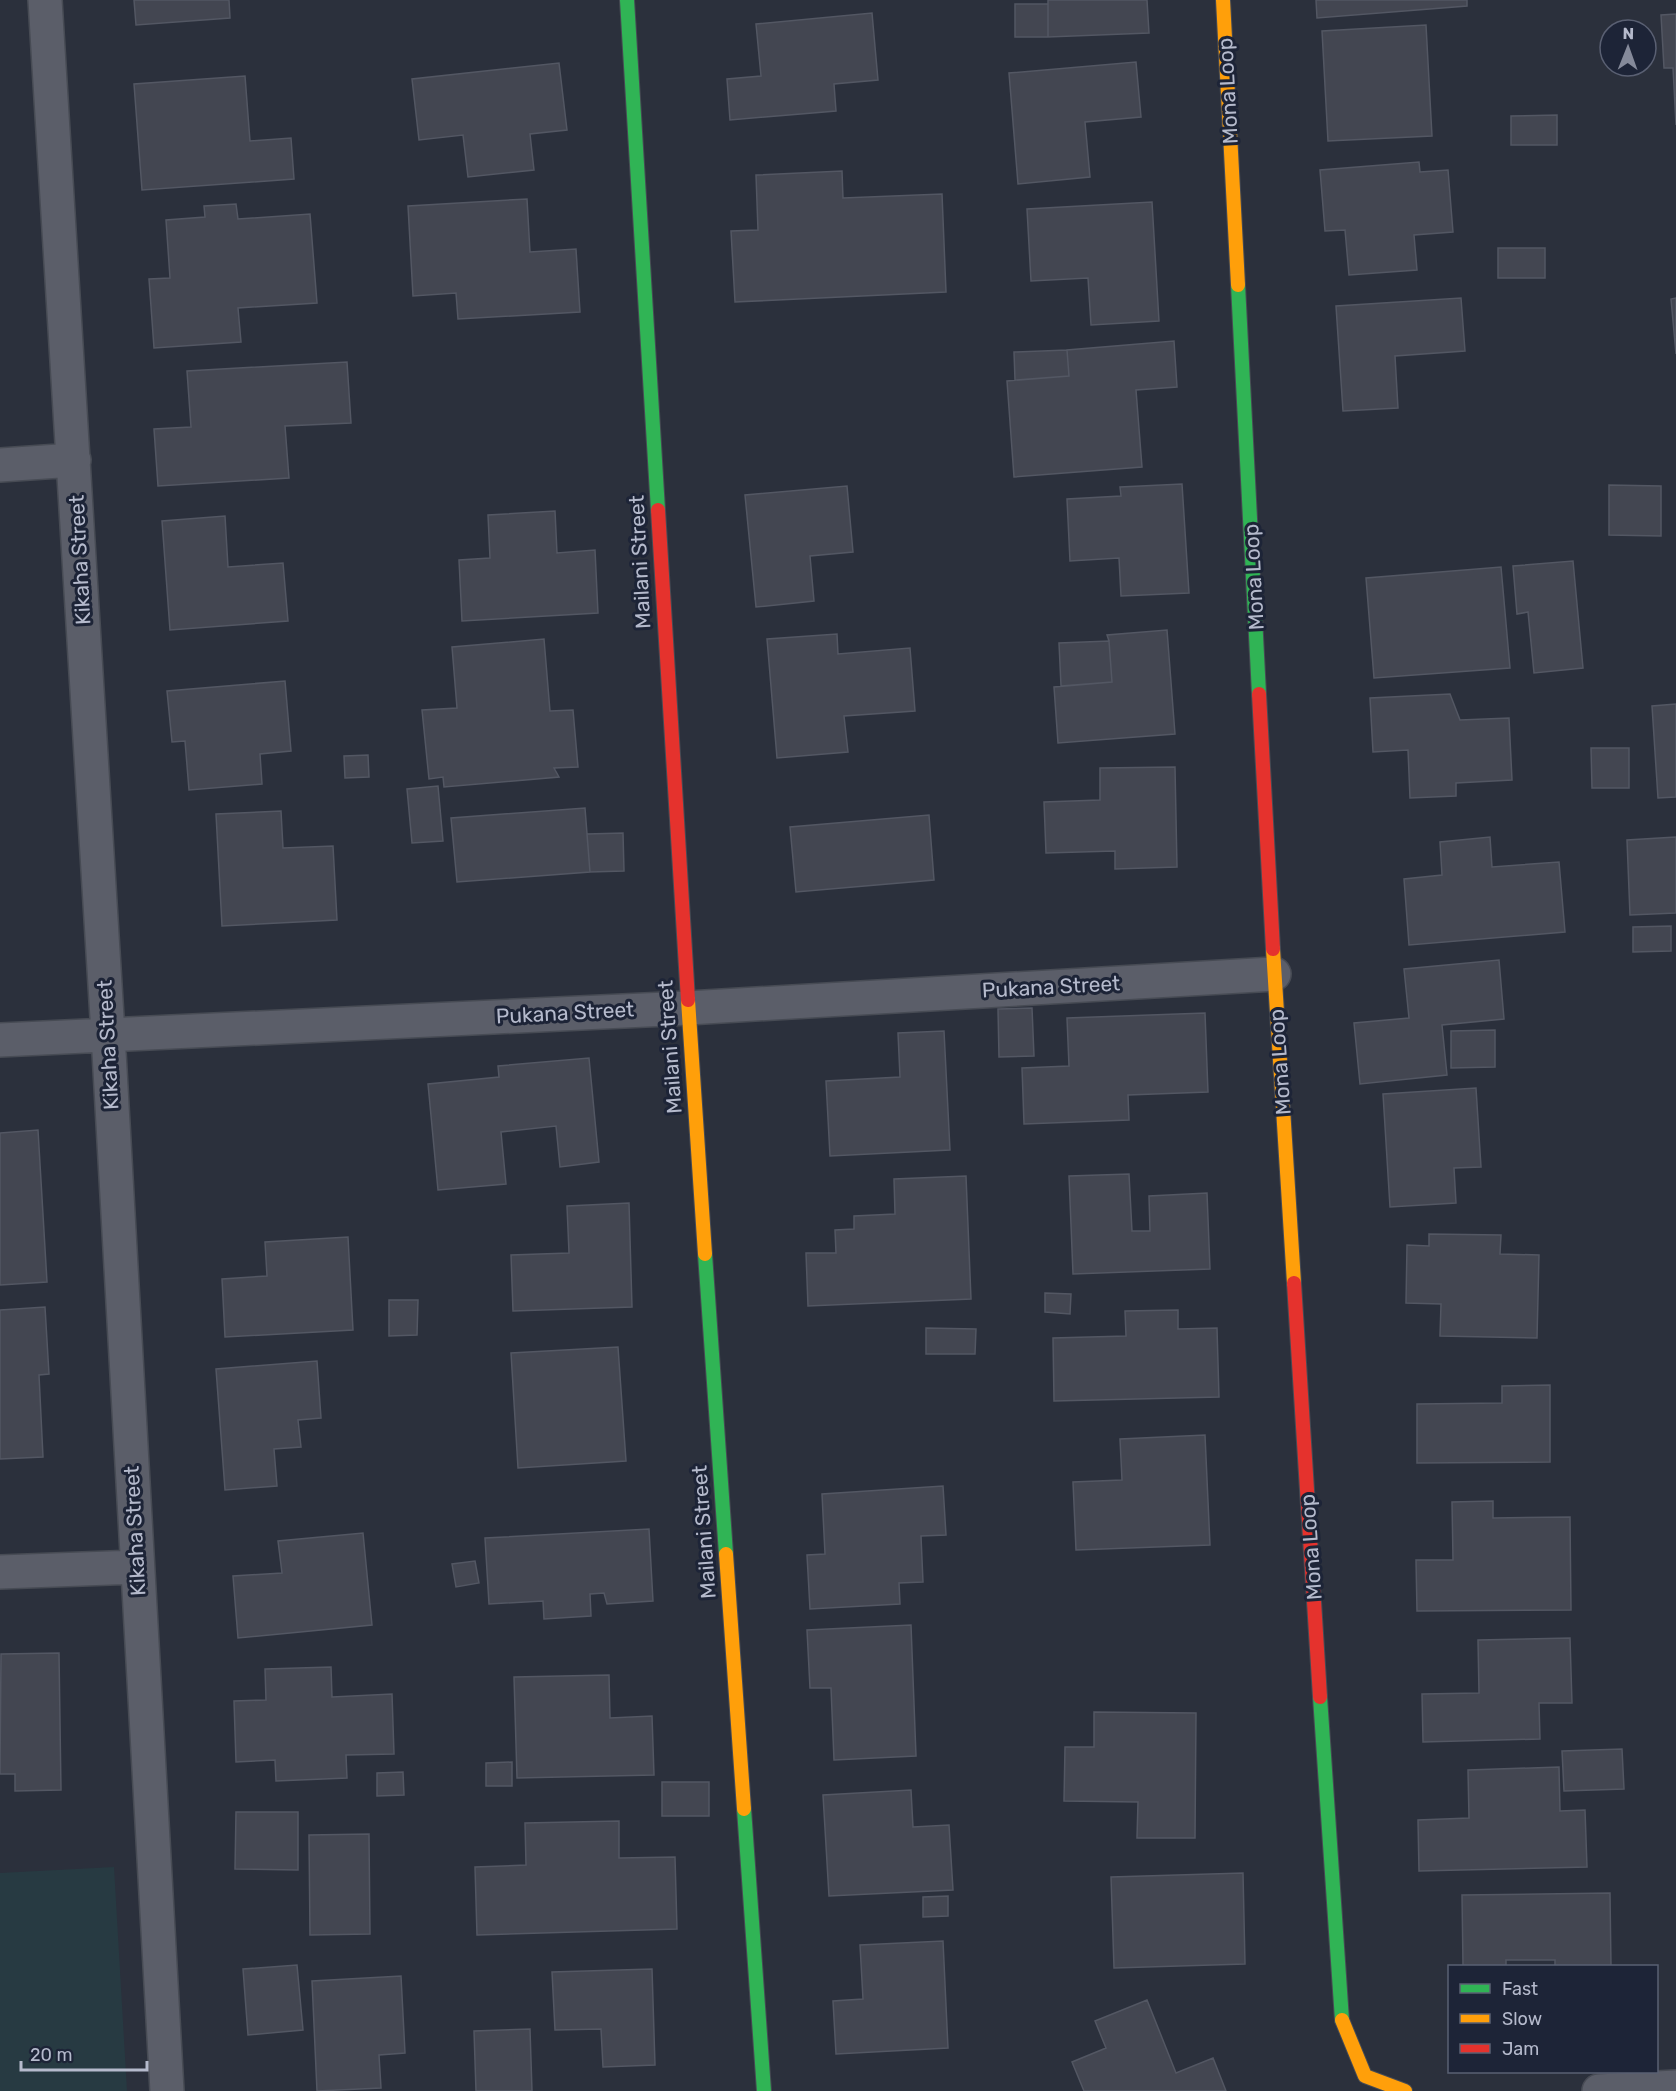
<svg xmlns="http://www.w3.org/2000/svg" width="1676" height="2091" font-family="Rubik,sans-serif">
	<rect width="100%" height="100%" fill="#2b303c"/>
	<path fill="#273a42" d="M 114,1867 L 127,2091 L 0,2091 L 0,1873 Z"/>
	<path fill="#434651" stroke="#535763" stroke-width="1.5" d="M 134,0 L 229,0 L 230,18 L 136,25 Z
		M 1048,0 L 1147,0 L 1149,33 L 1048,37 Z
		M 1316,0 L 1467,0 L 1467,6 L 1317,18 Z
		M 1015,4 L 1048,4 L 1048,37 L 1015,37 Z
		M 872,13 L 878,80 L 834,84 L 836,111 L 730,120 L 727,79 L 761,76 L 756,24 Z
		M 1676,14 L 1676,125 L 1673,68 L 1664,68 L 1661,15 Z
		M 1426,25 L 1432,136 L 1328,141 L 1322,31 Z
		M 1136,62 L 1141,117 L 1085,122 L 1090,177 L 1018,184 L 1009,73 Z
		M 559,63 L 567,130 L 530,134 L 534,170 L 468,177 L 463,135 L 419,140 L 412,79 Z
		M 245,76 L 250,141 L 291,138 L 294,179 L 142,190 L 134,84 Z
		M 1557,115 L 1557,145 L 1511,145 L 1511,116 Z
		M 1419,162 L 1420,172 L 1448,170 L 1453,232 L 1414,235 L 1417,270 L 1349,275 L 1345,230 L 1325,231 L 1320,170 Z
		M 842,171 L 843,198 L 942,194 L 946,292 L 735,302 L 731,231 L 758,230 L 756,175 Z
		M 527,199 L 530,252 L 576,249 L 580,312 L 458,319 L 456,293 L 413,296 L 408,206 Z
		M 1152,202 L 1159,321 L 1091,325 L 1088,278 L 1031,281 L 1027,209 Z
		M 236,204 L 238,219 L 310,214 L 317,303 L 238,308 L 241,342 L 154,348 L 149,279 L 170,278 L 166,220 L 205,217 L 204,206 Z
		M 1498,248 L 1545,248 L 1545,278 L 1498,278 Z
		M 1461,298 L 1465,351 L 1395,356 L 1398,408 L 1343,411 L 1336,306 Z
		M 1676,298 L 1676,354 L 1671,299 Z
		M 1174,341 L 1177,387 L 1136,390 L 1142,467 L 1014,477 L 1007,381 L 1069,376 L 1067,350 Z
		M 1067,350 L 1069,376 L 1015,380 L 1014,352 Z
		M 347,362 L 351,423 L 285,426 L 289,478 L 158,486 L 154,429 L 191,427 L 187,371 Z
		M 1182,484 L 1189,593 L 1121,596 L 1119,558 L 1070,561 L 1067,499 L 1121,496 L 1120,487 Z
		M 1609,485 L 1661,486 L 1661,536 L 1609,535 Z
		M 847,486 L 853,552 L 810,556 L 814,601 L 756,607 L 745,495 Z
		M 555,511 L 557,553 L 595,550 L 598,613 L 462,621 L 459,560 L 490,558 L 488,515 Z
		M 225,516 L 228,567 L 283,563 L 288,621 L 170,630 L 162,521 Z
		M 1573,561 L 1583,668 L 1534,673 L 1528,612 L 1517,614 L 1513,566 Z
		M 1501,567 L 1510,668 L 1374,678 L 1366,578 Z
		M 1167,630 L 1175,734 L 1058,743 L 1054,687 L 1112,682 L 1109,641 L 1107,635 Z
		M 837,634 L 838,654 L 910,648 L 915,711 L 844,716 L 848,752 L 777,758 L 767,639 Z
		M 544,639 L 550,711 L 573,710 L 578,767 L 554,768 L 559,777 L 444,787 L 443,777 L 429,779 L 422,710 L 457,708 L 452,647 Z
		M 1109,641 L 1112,682 L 1061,686 L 1059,643 Z
		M 285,681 L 291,751 L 260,754 L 262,784 L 189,790 L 185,741 L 172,742 L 167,691 Z
		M 1450,694 L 1460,720 L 1509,718 L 1512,780 L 1456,783 L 1456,796 L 1410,798 L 1408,750 L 1373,752 L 1370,698 Z
		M 1676,704 L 1676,797 L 1658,798 L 1652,706 Z
		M 1591,748 L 1629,748 L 1629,788 L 1592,788 Z
		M 368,755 L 369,777 L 345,778 L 344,756 Z
		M 1175,767 L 1177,867 L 1115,869 L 1115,851 L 1046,853 L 1044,802 L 1100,800 L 1100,768 Z
		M 438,786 L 443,841 L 412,843 L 407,789 Z
		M 585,808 L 590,872 L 457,882 L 451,818 Z
		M 281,811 L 283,848 L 333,846 L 337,920 L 222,926 L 216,814 Z
		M 929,815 L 934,880 L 796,892 L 790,827 Z
		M 623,833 L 624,871 L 590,872 L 587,834 Z
		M 1490,837 L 1492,867 L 1559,862 L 1565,932 L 1409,945 L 1404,879 L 1442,875 L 1440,842 Z
		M 1676,837 L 1676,913 L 1630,915 L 1627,840 Z
		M 1671,926 L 1671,951 L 1633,952 L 1633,927 Z
		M 1499,960 L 1504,1019 L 1442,1025 L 1447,1075 L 1360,1084 L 1354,1023 L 1409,1018 L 1404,969 Z
		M 1032,1008 L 1034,1056 L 999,1057 L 998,1009 Z
		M 1205,1013 L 1208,1092 L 1128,1095 L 1129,1120 L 1024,1124 L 1022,1068 L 1069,1066 L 1067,1018 Z
		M 1495,1030 L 1495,1067 L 1451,1068 L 1451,1031 Z
		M 944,1031 L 950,1150 L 830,1156 L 826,1081 L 900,1077 L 898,1033 Z
		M 589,1058 L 599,1162 L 560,1167 L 556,1126 L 501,1132 L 506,1184 L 438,1190 L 428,1084 L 499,1077 L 498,1066 Z
		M 1476,1088 L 1481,1167 L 1454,1168 L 1456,1203 L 1390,1207 L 1383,1094 Z
		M 38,1130 L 47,1282 L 0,1285 L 0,1133 Z
		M 1129,1174 L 1132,1231 L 1150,1231 L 1149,1196 L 1207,1193 L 1210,1269 L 1073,1274 L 1069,1176 Z
		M 966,1176 L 971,1299 L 808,1306 L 806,1253 L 836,1253 L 835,1230 L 854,1229 L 854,1216 L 895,1214 L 894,1179 Z
		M 629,1203 L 632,1307 L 513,1311 L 511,1255 L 569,1253 L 567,1206 Z
		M 1429,1234 L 1501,1235 L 1500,1254 L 1539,1255 L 1537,1338 L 1440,1336 L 1441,1304 L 1406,1303 L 1407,1245 L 1429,1246 Z
		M 348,1237 L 353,1330 L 225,1337 L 222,1279 L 267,1276 L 265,1242 Z
		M 1045,1293 L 1071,1294 L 1070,1314 L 1045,1312 Z
		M 389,1300 L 418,1300 L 417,1335 L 389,1336 Z
		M 45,1307 L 49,1374 L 39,1375 L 43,1457 L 0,1459 L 0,1310 Z
		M 1178,1310 L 1178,1329 L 1217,1328 L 1219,1397 L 1054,1401 L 1053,1338 L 1126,1336 L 1125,1311 Z
		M 926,1328 L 976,1329 L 975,1354 L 926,1354 Z
		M 618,1347 L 626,1461 L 518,1468 L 511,1353 Z
		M 317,1361 L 321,1418 L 298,1420 L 301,1447 L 274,1449 L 277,1486 L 225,1490 L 216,1369 Z
		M 1550,1385 L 1550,1462 L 1417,1463 L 1417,1404 L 1502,1403 L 1502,1386 Z
		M 1205,1435 L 1210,1545 L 1076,1550 L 1073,1482 L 1122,1480 L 1120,1439 Z
		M 943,1486 L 946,1535 L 921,1536 L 923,1582 L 899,1583 L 900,1604 L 810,1609 L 807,1555 L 825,1554 L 822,1494 Z
		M 1493,1501 L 1493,1518 L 1570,1517 L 1571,1610 L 1417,1611 L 1416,1560 L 1453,1560 L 1452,1502 Z
		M 649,1529 L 653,1601 L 607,1604 L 604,1593 L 590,1594 L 591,1616 L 544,1619 L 543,1601 L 489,1604 L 485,1538 Z
		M 363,1533 L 372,1625 L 238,1638 L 233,1576 L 282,1573 L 278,1541 Z
		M 475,1561 L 479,1583 L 456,1587 L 452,1564 Z
		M 911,1625 L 916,1756 L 834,1760 L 831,1688 L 810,1688 L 807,1630 Z
		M 1570,1638 L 1572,1703 L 1539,1703 L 1540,1739 L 1423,1742 L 1422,1694 L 1479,1693 L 1478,1640 Z
		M 59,1653 L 61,1790 L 15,1791 L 15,1774 L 0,1774 L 1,1654 Z
		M 331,1667 L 332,1697 L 392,1694 L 394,1754 L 346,1755 L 347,1778 L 276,1781 L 275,1760 L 236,1762 L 234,1701 L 266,1700 L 265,1669 Z
		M 609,1675 L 610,1718 L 652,1716 L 654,1775 L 517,1778 L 514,1677 Z
		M 1094,1712 L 1196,1713 L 1195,1838 L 1137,1838 L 1138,1802 L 1064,1801 L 1065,1747 L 1094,1747 Z
		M 1622,1749 L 1624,1789 L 1564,1791 L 1562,1751 Z
		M 512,1762 L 512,1786 L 486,1786 L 486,1763 Z
		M 1559,1767 L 1560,1811 L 1585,1810 L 1587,1867 L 1419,1871 L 1418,1820 L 1469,1818 L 1468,1770 Z
		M 403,1772 L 404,1795 L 377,1796 L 377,1773 Z
		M 662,1782 L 709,1782 L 709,1816 L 662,1816 Z
		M 911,1790 L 913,1827 L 949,1825 L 953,1890 L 829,1896 L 823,1795 Z
		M 236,1812 L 298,1812 L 298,1870 L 235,1869 Z
		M 619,1821 L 619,1858 L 675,1857 L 677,1929 L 477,1935 L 475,1867 L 526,1865 L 525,1823 Z
		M 369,1834 L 370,1934 L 310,1935 L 309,1835 Z
		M 1243,1873 L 1245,1964 L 1114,1968 L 1111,1877 Z
		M 1610,1893 L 1611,1966 L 1555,1966 L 1555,1960 L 1506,1960 L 1506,1966 L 1463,1966 L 1462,1895 Z
		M 948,1896 L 948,1916 L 923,1917 L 923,1897 Z
		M 943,1941 L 948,2048 L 836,2054 L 833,2001 L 863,1999 L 860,1945 Z
		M 297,1965 L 303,2030 L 248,2035 L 243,1969 Z
		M 652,1969 L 655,2065 L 603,2067 L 601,2029 L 555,2030 L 552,1972 Z
		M 401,1976 L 405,2053 L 379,2055 L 381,2088 L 317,2091 L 312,1981 Z
		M 1147,2000 L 1176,2073 L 1213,2058 L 1226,2091 L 1084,2091 L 1072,2062 L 1106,2048 L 1095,2021 Z
		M 530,2029 L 532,2091 L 476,2091 L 474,2031 Z"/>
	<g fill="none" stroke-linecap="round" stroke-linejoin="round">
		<defs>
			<path id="street" d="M 45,0 L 108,1034 L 167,2091
				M 0,465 L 74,460
				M 0,1040 L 688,1008 L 1274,974
				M 0,1572 L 137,1567
				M 1599,2091 L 1676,2087"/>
			<path id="fast" d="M 627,0 L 658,510
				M 1238,285 L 1259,694
				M 705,1254 L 726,1554
				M 1320,1697 L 1342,2020
				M 744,1809 L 764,2091"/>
			<path id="slow" d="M 1223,0 L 1238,285
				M 1273,949 L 1294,1283
				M 688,1000 L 705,1254
				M 726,1554 L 744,1809
				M 1342,2020 L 1365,2076 L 1405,2091"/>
			<path id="jam" d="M 658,510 L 688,1000
				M 1259,694 L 1273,949
				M 1294,1283 L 1320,1697"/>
		</defs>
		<use href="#street" stroke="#474b54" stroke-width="36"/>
		<use href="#fast" stroke="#474b54" stroke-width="16"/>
		<use href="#slow" stroke="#474b54" stroke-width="16"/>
		<use href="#jam" stroke="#474b54" stroke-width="16"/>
		<use href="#street" stroke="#5b5e69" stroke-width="33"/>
		<use href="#fast" stroke="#30b455" stroke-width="14"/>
		<use href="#slow" stroke="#ff9f0a" stroke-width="14"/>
		<use href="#jam" stroke="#e5322d" stroke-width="14"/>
	</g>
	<g text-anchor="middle" stroke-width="6" stroke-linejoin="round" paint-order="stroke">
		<g font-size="21" fill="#b5bacc" stroke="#1d2437">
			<text transform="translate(1228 91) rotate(-93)" y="7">Mona Loop</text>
			<text transform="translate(80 560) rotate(-93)" y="7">Kikaha Street</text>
			<text transform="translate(640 562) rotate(-93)" y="7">Mailani Street</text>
			<text transform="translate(1254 577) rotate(-93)" y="7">Mona Loop</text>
			<text transform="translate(1051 987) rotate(-3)" y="7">Pukana Street</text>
			<text transform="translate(565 1013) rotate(-3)" y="7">Pukana Street</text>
			<text transform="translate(108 1045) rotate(-93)" y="7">Kikaha Street</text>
			<text transform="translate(670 1047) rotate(-94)" y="7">Mailani Street</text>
			<text transform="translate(1280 1062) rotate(-94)" y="7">Mona Loop</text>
			<text transform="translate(135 1531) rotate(-93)" y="7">Kikaha Street</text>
			<text transform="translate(704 1532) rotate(-94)" y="7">Mailani Street</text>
			<text transform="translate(1311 1547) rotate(-94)" y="7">Mona Loop</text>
		</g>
	</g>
	<rect x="1448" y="1965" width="210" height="108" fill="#1d2437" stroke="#5a6073" stroke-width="1.5"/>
	<rect x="1460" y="1984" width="30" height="9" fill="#30b455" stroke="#5a6073" stroke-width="1.5"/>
	<text x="1502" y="1995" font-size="18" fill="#b5bacc">Fast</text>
	<rect x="1460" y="2014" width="30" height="9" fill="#ff9f0a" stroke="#5a6073" stroke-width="1.5"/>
	<text x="1502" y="2025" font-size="18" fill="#b5bacc">Slow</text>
	<rect x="1460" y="2044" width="30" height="9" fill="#e5322d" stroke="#5a6073" stroke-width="1.5"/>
	<text x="1502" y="2055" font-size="18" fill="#b5bacc">Jam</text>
	<g transform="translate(1628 48) rotate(1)"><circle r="28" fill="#1d2437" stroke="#5a6073" stroke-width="1.5"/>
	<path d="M0-4.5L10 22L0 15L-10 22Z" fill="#858a9a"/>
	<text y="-9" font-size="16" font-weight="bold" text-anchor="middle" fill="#b5bacc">N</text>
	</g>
	<path d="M21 2061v9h126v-9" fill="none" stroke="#b5bacc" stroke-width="3"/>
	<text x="30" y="2061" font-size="18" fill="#b5bacc" stroke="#1d2437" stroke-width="4.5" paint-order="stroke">20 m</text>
</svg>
